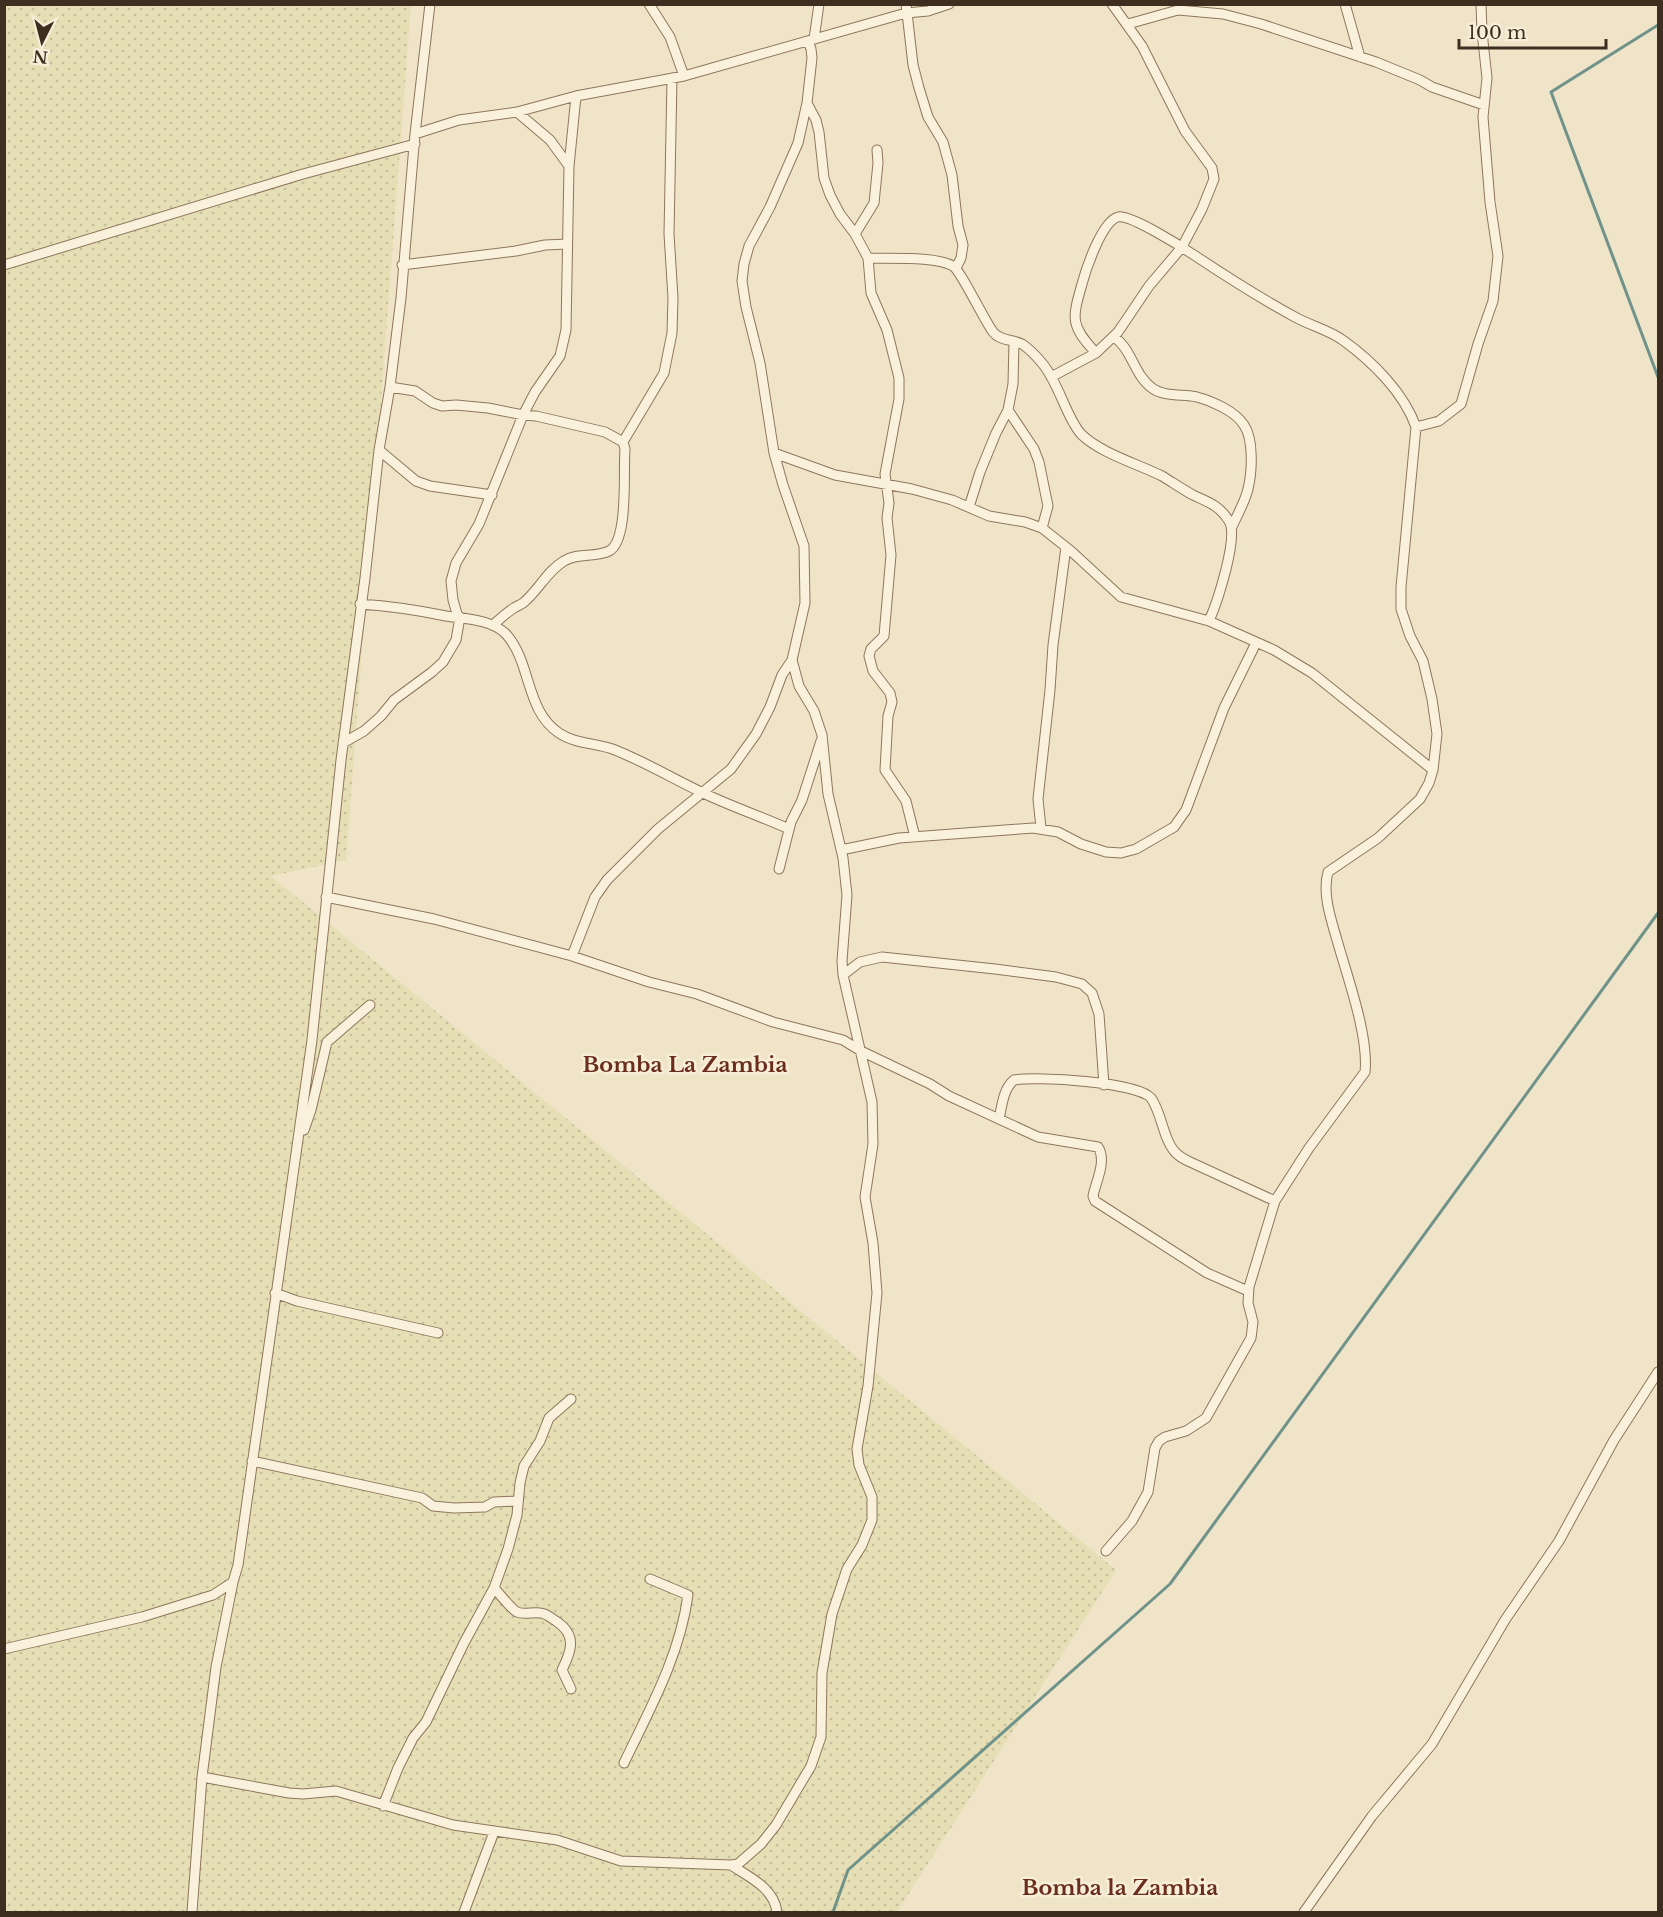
<svg xmlns="http://www.w3.org/2000/svg" width="1663" height="1917" font-family="'Libre Baskerville',serif">
	<defs>
		<pattern id="farmland-dots" width="8" height="8" patternUnits="userSpaceOnUse" patternTransform="scale(1.5)"><rect width="8" height="8" fill="#e6deb5"/><path d="M2 2h.1M6 6h.1" fill="none" stroke="#c6bf9b" stroke-width="1.8" stroke-linecap="round"/></pattern>
	</defs>
	<rect width="100%" height="100%" fill="#f0e4c8"/>
	<path fill="url(#farmland-dots)" d="M 5,5 L 411,5 L 346,860 L 271,876 L 1116,1570 L 897,1912 L 5,1912 Z"/>
	<g fill="none" stroke-linecap="round" stroke-linejoin="round">
		<path stroke="#6f938a" stroke-width="3" d="M 1658,25 L 1551,92 L 1658,377
			M 833,1912 L 848,1870 L 1170,1584 L 1658,913"/>
		<defs>
			<path id="street" d="M 649,4 L 670,37 L 684,76
				M 906,4 L 913,65 L 919,88 L 928,117 L 943,142 L 952,175 L 958,226 L 963,245 L 961,258 L 956,268
				M 1345,4 L 1360,57
				M 1128,24 L 1178,10 L 1223,14 L 1261,24 L 1376,62 L 1420,80 L 1432,87 L 1484,105
				M 814,39 L 819,4
				M 807,103 L 816,120 L 819,132 L 824,178 L 830,195 L 840,214 L 855,234 L 868,258 L 871,293 L 887,330 L 899,378 L 899,399 L 885,474 L 889,503 L 887,518 L 891,555 L 884,636 L 871,649 L 869,656 L 873,671 L 890,693 L 892,702 L 888,716 L 885,770 L 906,801 L 915,837
				M 517,112 L 550,140 L 569,166
				M 415,134 L 459,120 L 517,112 L 576,96 L 684,76 L 906,13 L 928,11 L 949,4
				M 855,234 L 874,203 L 878,163 L 877,150
				M 868,258 C 891,259 935,256 953,266 C 961,271 984,320 993,332 C 1000,341 1012,339 1022,344 C 1028,348 1037,357 1042,363 C 1059,383 1066,417 1081,434 C 1100,453 1138,464 1162,476 C 1172,482 1182,489 1193,495 C 1208,502 1219,505 1229,521 C 1239,537 1217,603 1209,621
				M 4,265 L 303,174 L 415,144
				M 402,265 L 516,251 L 545,245 L 567,244
				M 1114,337 C 1132,349 1134,375 1152,388 C 1164,397 1183,394 1197,397 C 1212,401 1235,411 1244,425 C 1254,440 1252,472 1248,489 C 1245,502 1237,515 1232,527
				M 1096,353 C 1070,325 1072,319 1082,284 C 1086,269 1102,221 1118,217 C 1130,214 1182,247 1194,255 C 1227,277 1260,298 1295,317 C 1311,326 1330,330 1344,341 C 1373,362 1404,393 1416,427 L 1401,587 L 1401,609 L 1410,636 L 1423,661 L 1432,699 L 1437,734 L 1433,770 L 1429,783 L 1420,799 L 1378,838 L 1328,872 C 1322,894 1331,919 1337,940 C 1347,976 1369,1036 1365,1072 L 1309,1148 L 1275,1201 L 1249,1287 L 1248,1303 L 1253,1322 L 1251,1338 L 1206,1418 L 1186,1431 L 1165,1437 L 1159,1441 L 1155,1448 L 1148,1492 L 1132,1521 L 1106,1551
				M 1051,377 L 1096,353 L 1118,332 L 1149,286 L 1182,247 L 1202,209 L 1214,179 L 1212,168 L 1185,131 L 1142,46 L 1112,4
				M 390,387 L 415,391 L 433,403 L 442,406 L 456,405 L 488,408 L 523,415 L 536,416 L 605,432 L 623,442 L 625,449 C 623,470 629,541 609,551 C 595,558 578,552 564,561 C 547,571 538,591 523,603 C 520,605 517,606 514,608 C 507,612 500,619 493,625
				M 1008,410 L 1034,449 L 1039,462 L 1048,506 L 1042,528
				M 1416,427 L 1439,421 L 1461,404 L 1478,344 L 1493,301 L 1498,256 L 1490,202 L 1483,117 L 1487,78 L 1482,32 L 1481,4
				M 623,442 L 664,373 L 672,333 L 673,298 L 669,234 L 672,78
				M 379,450 L 416,481 L 430,486 L 492,495
				M 774,453 L 835,475 L 912,489 L 952,500 L 989,516 L 1025,522 L 1042,528 L 1071,551 L 1121,597 L 1209,621 L 1274,650 L 1312,673 L 1433,770
				M 969,507 L 980,472 L 996,433 L 1008,410 L 1013,384 L 1014,342
				M 360,604 C 390,606 417,610 446,616 C 465,619 491,619 506,634 C 516,645 522,661 526,675 C 533,696 538,719 559,733 C 575,744 597,743 615,750 C 645,762 672,778 701,792 C 730,806 760,816 789,829
				M 458,617 L 453,600 L 451,581 L 456,563 L 479,524 L 523,415 L 535,392 L 560,356 L 566,330 L 569,166 L 576,96
				M 343,743 L 364,731 L 381,716 L 394,700 L 432,672 L 443,662 L 456,640 L 460,617
				M 1041,828 L 1038,799 L 1050,690 L 1053,645 L 1066,547
				M 841,850 L 899,838 L 1033,828 L 1058,832 L 1081,844 L 1106,852 L 1121,853 L 1136,849 L 1174,827 L 1186,810 L 1224,708 L 1256,643
				M 779,869 L 791,822 L 802,800 L 821,741
				M 326,897 L 434,919 L 572,956 L 649,982 L 697,994 L 773,1022 L 843,1040 L 861,1051 L 930,1084 L 949,1096 L 1038,1137 L 1098,1147 C 1107,1161 1096,1181 1093,1196 L 1095,1201 L 1207,1273 L 1248,1291
				M 572,956 L 595,897 L 607,880 L 658,829 L 731,769 L 756,734 L 770,707 L 782,675 L 792,660
				M 843,975 L 860,962 L 882,957 L 995,969 L 1056,977 L 1082,984 L 1092,993 L 1099,1014 L 1104,1085
				M 999,1119 C 1002,1106 1003,1089 1014,1080 C 1036,1076 1137,1082 1151,1098 C 1162,1113 1163,1140 1176,1153 C 1179,1156 1184,1159 1188,1161 L 1275,1201
				M 304,1130 L 311,1110 L 327,1042 L 370,1005
				M 275,1293 L 297,1301 L 438,1333
				M 252,1461 L 422,1498 L 433,1506 L 454,1508 L 485,1507 L 494,1502 L 518,1501
				M 494,1588 C 500,1594 511,1609 517,1612 C 524,1615 532,1612 540,1613 C 546,1613 551,1618 556,1621 C 577,1635 572,1650 562,1670 L 571,1689
				M 4,1649 L 142,1617 L 213,1595 L 233,1582 L 238,1565 L 312,1040 L 341,760 L 365,578 L 379,450 L 390,387 L 401,298 L 415,134 L 430,4
				M 624,1763 C 650,1709 680,1655 688,1595 L 650,1579
				M 202,1777 L 289,1793 L 303,1794 L 336,1791 L 453,1825 L 557,1840 L 621,1861 L 731,1865 L 738,1864 L 761,1844 L 776,1825 L 811,1766 L 821,1737 L 822,1673 L 832,1614 L 847,1569 L 862,1545 L 872,1520 L 872,1497 L 859,1465 L 857,1449 L 868,1386 L 877,1293 L 873,1243 L 865,1197 L 873,1144 L 872,1102 L 843,975 L 842,961 L 847,895 L 843,858 L 828,794 L 822,735 L 814,711 L 799,686 L 792,660 L 805,603 L 804,546 L 783,485 L 774,453 L 760,363 L 746,307 L 742,281 L 744,264 L 749,246 L 770,207 L 798,143 L 807,103 L 812,58 L 811,49 L 808,41
				M 383,1806 L 398,1768 L 413,1738 L 426,1722 L 464,1643 L 494,1588 L 508,1549 L 517,1515 L 520,1483 L 524,1466 L 540,1441 L 549,1418 L 571,1399
				M 731,1865 C 749,1877 774,1888 777,1912
				M 192,1912 L 202,1777 L 216,1667 L 233,1582
				M 464,1912 L 494,1832
				M 1304,1912 L 1372,1816 L 1432,1744 L 1505,1620 L 1559,1541 L 1614,1440 L 1658,1372"/>
		</defs>
		<use href="#street" stroke="#8d765c" stroke-width="11"/>
		<use href="#street" stroke="#faf1dc" stroke-width="9"/>
	</g>
	<g text-anchor="middle" stroke-width="5" stroke-linejoin="round" paint-order="stroke">
		<g font-size="21" font-weight="bold" fill="#6b2e1e" stroke="#f7eed8">
			<text x="685" y="1072">Bomba La Zambia</text>
			<text x="1120" y="1895">Bomba la Zambia</text>
		</g>
	</g>
	<rect width="1663" height="1917" fill="none" stroke="#3d2e20" stroke-width="12"/>
	<g transform="translate(42 42) rotate(186)" stroke="#f7eed8" stroke-width="4.5" paint-order="stroke">
	<path d="M0-4.5L10 22L0 15L-10 22Z" fill="#3d2e20"/>
	<text y="-9" font-size="16" font-weight="bold" text-anchor="middle" fill="#3d2e20">N</text>
	</g>
	<path d="M1459 39v9h147v-9" fill="none" stroke="#3d2e20" stroke-width="3"/>
	<text x="1468" y="39" font-size="18" fill="#3d2e20" stroke="#f7eed8" stroke-width="4.5" paint-order="stroke">100 m</text>
</svg>
